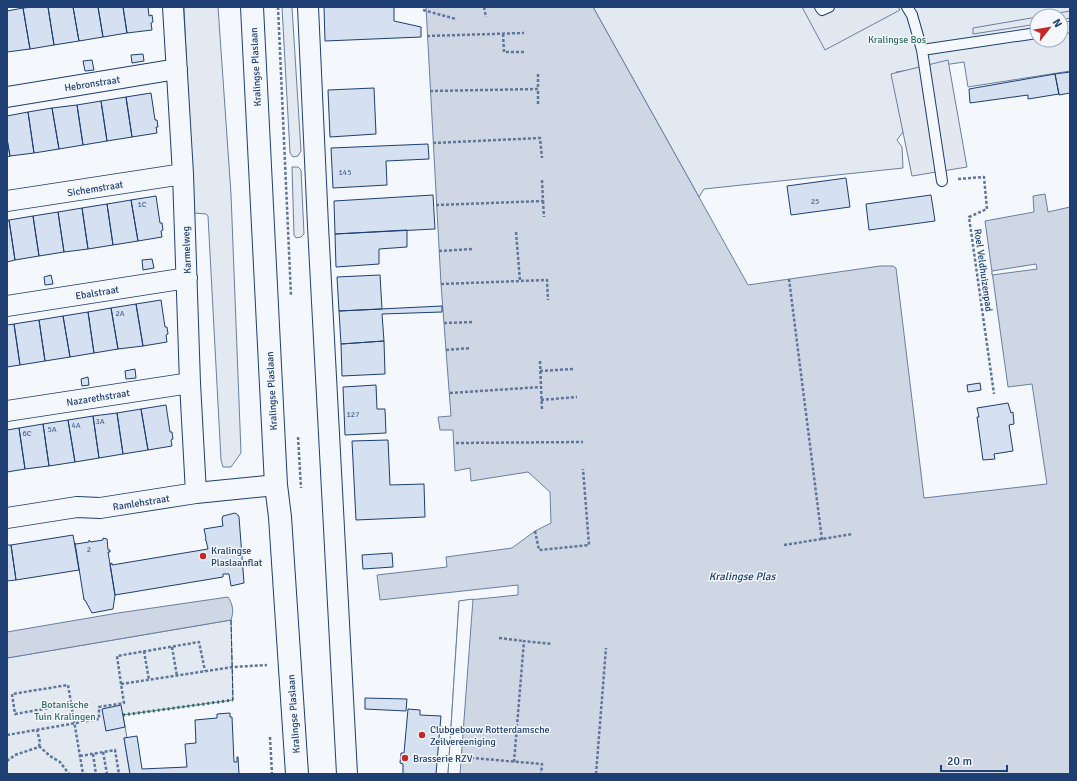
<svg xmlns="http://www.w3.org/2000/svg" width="1077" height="781" font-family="Signika,sans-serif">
	<rect width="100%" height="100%" fill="#f4f7fb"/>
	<path fill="#e3e9f0" stroke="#687fa3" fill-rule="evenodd" d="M 184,7 L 218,7 L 231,194 L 241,453 L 231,467 L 223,467 L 221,460 L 208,216 L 206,214 L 194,213 L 193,210 Z
		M 282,7 L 292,7 L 301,151 L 298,156 L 293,157 L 290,153 Z
		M 593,7 L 1070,7 L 1070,71 L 968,87 L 964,62 L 896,72 L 903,132 L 897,140 L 902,147 L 903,168 L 704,189 L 699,197 ZM 1037,16 L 1061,16 L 1061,40 L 1037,40 Z
		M 292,167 L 298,167 L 301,170 L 304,234 L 301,237 L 296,238 L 294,235 Z
		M 231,620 L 233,700 L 123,715 L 127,738 L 124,738 L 130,774 L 7,774 L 7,658 Z"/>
	<path fill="#e3e8f0" stroke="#687fa3" d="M 802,7 L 898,7 L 900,10 L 825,50 Z
		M 1070,11 L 1070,18 L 1061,20 L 1061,16 L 1042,16 Z
		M 1037,17 L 1037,24 L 973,34 L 973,28 Z
		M 948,60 L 967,167 L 912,176 L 891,74 Z"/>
	<path fill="#cfd7e4" stroke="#687fa3" d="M 426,7 L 593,7 L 748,285 L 880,266 L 893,266 L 896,268 L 924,498 L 1047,484 L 1032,384 L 1008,387 L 985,221 L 1034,212 L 1033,196 L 1045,194 L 1048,212 L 1070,207 L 1070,774 L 448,774 L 459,601 L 518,595 L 518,585 L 380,600 L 377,575 L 447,567 L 446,557 L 512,548 L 535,531 L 551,523 L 550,492 L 528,472 L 471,481 L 470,468 L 455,471 L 453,430 L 440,430 L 438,417 L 451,416 L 441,284 Z
		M 228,597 C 233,605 234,611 231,620 L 7,658 L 7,632 L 118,613 Z"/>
	<path fill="#f4f7fb" stroke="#687fa3" d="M 1036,264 L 1037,269 L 992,275 L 992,271 Z
		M 473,599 L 460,774 L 448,774 L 459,601 Z"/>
	<path fill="#d5e0f0" stroke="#1d3f73" d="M 33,7 L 48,7 L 54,45 L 30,49 L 23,8 Z
		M 48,7 L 73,7 L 79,41 L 54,45 Z
		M 73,7 L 98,7 L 103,37 L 79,41 Z
		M 98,7 L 123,7 L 127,33 L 103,37 Z
		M 123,7 L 148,7 L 149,16 L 152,15 L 153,22 L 151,23 L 152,30 L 127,33 Z
		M 324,7 L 394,7 L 394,21 L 421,27 L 421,37 L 325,41 Z
		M 23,8 L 30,49 L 7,52 L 7,11 Z
		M 143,54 L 144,61 L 132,63 L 131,55 Z
		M 92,60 L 94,70 L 85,71 L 83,61 Z
		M 1070,72 L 1070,93 L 1059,95 L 1055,74 Z
		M 1055,74 L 1059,94 L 1028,99 L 1028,95 L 970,103 L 969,89 Z
		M 374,88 L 376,134 L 330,137 L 328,90 Z
		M 151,93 L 155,120 L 157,120 L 158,127 L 156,127 L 157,133 L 132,137 L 126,97 Z
		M 126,97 L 132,137 L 107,141 L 101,101 Z
		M 101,101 L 107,141 L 83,145 L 77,105 Z
		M 77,105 L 83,145 L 59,149 L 52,108 Z
		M 52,108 L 59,149 L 34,153 L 28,112 Z
		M 28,112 L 34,153 L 10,156 L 7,139 L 7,116 Z
		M 7,139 L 10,156 L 7,157 Z
		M 428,144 L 429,159 L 386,161 L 387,185 L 333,188 L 331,148 Z
		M 846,178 L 850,207 L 791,215 L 787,186 Z
		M 433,195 L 435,229 L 335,234 L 334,201 Z
		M 931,195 L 935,221 L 869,230 L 866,204 Z
		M 156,196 L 160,223 L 162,223 L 163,230 L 161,231 L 162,237 L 138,241 L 131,200 Z
		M 131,200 L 138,241 L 113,245 L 107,204 Z
		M 107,204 L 113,245 L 88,249 L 82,208 Z
		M 82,208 L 88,249 L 64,252 L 58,212 Z
		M 58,212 L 64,252 L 39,256 L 33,216 Z
		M 33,216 L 39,256 L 15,260 L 9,220 Z
		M 7,220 L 9,220 L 15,260 L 7,262 Z
		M 407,230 L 407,247 L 379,249 L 379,264 L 336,267 L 335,234 Z
		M 152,259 L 154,268 L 143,270 L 142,260 Z
		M 51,275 L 53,284 L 45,285 L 44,277 Z
		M 380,275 L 382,309 L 339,311 L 337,277 Z
		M 161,300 L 165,327 L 167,327 L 168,334 L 166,335 L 167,342 L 143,346 L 136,304 Z
		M 136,304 L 143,346 L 118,349 L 111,308 Z
		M 442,306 L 442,312 L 382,314 L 384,341 L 341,344 L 339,311 Z
		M 111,308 L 118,349 L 94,353 L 88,312 Z
		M 88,312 L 94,353 L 70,357 L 63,316 Z
		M 63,316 L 70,357 L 45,361 L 39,320 Z
		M 39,320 L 45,361 L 20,365 L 14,324 Z
		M 14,324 L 20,365 L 7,367 L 7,325 Z
		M 384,341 L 385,374 L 342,376 L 341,344 Z
		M 135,369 L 136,378 L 126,379 L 125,371 Z
		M 88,377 L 89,385 L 82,386 L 81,379 Z
		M 980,383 L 981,390 L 968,392 L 967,385 Z
		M 376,385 L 377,409 L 385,409 L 386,433 L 345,435 L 343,387 Z
		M 1008,403 L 1011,413 L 1013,412 L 1014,424 L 1009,425 L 1013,451 L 994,454 L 995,459 L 983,460 L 977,417 L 979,417 L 977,408 Z
		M 166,405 L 170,432 L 172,432 L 173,439 L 171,440 L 172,446 L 148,450 L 141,409 Z
		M 141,409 L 148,450 L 123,454 L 117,413 Z
		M 117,413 L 123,454 L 99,458 L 93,416 Z
		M 93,416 L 99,458 L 75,462 L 68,420 Z
		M 68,420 L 75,462 L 49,466 L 43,424 Z
		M 43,424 L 49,466 L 25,469 L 19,428 Z
		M 19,428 L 25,469 L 7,472 L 7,430 Z
		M 388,440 L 390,485 L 424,484 L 425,517 L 356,520 L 352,441 Z
		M 235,513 L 238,515 L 239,517 L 244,583 L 231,586 L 229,574 L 223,574 L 223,577 L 115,595 L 110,564 L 112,563 L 112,565 L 208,549 L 206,540 L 205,540 L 206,538 L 204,529 L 223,526 L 222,519 L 223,516 Z
		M 73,535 L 79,570 L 16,580 L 11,545 Z
		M 103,538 L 107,539 L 108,550 L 110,550 L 110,552 L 108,552 L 115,595 L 113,609 L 92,613 L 85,600 L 84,600 L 75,543 L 76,544 L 89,542 L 89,540 L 91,542 L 103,540 Z
		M 7,545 L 11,545 L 16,580 L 7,581 Z
		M 392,553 L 393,567 L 363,569 L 362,555 Z
		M 365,698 L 407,699 L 406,711 L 365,709 Z
		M 121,705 L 125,727 L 106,731 L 102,709 Z
		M 408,709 L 420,710 L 420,715 L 441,716 L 436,774 L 403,774 L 403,764 L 400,763 L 401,753 L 404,753 Z
		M 230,713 L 230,717 L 232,717 L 234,762 L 237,762 L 237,757 L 238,757 L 239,774 L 130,774 L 124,738 L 137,736 L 142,769 L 187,767 L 185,744 L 196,743 L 195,720 L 217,718 L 217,714 Z"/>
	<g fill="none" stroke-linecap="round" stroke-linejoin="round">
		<defs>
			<path id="service" d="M 820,7 L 822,10 L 829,7
				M 907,7 L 912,15 L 922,50 L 1037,33
				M 1061,29 L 1070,27
				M 922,50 L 942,181"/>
			<path id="minor" d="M 173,7 L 183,174 L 190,383 L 196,493
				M 308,7 L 318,226 L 347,774
				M 7,97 L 177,69
				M 7,201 L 183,174
				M 7,306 L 187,278
				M 7,411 L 190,383
				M 7,518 L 77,507 L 100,508 L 196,493 L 276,485"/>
			<path id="secondary" d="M 252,7 L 276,485 L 280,517 L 297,774"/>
		</defs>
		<use href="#service" stroke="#1d3f73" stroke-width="12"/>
		<use href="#minor" stroke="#1d3f73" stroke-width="22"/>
		<use href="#secondary" stroke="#1d3f73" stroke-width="24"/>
		<path stroke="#5e769c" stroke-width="2.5" stroke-dasharray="3 2" stroke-linecap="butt" d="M 278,7 L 291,296
			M 484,7 L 486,17
			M 423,10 L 456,19
			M 503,34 L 504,52 L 525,52
			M 427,36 L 524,33
			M 538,74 L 538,89
			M 430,91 L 538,89 L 538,104
			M 433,143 L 540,138 L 542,158
			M 958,179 L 984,177 L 987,209 L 969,217 L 994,394
			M 543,201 L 544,217
			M 436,205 L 543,201 L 542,180
			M 516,232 L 520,281
			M 439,251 L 473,249
			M 789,279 L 822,540
			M 441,284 L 547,280 L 548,300
			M 444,323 L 474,322
			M 446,350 L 471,348
			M 540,361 L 542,410
			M 540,371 L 573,369
			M 450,393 L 541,387
			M 541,400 L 577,397
			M 298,437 L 301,488
			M 456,443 L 583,442
			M 535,531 L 539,550 L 589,545 L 583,469
			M 784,545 L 853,534
			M 499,638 L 524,641
			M 172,647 L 177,676
			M 144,651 L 149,680
			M 121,684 L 117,656 L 199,642 L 205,671
			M 72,704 L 15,714 L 12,694 L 68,685 L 83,774
			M 7,735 L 99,719 L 99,707 L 124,703 L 121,684 L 233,667 L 267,665
			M 270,737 L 272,774
			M 39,746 L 50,756 L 60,762 L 69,774
			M 103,752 L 107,774
			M 93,754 L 96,774
			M 80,756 L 115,750 L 119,774
			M 461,757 L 542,764 L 541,774
			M 7,761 L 15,755 L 36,748 L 39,746 L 40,742 L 37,730
			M 514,762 L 524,641 L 552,644
			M 596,774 L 606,648"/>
		<use href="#service" stroke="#f4f7fb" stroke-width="10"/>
		<use href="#minor" stroke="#f4f7fb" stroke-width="20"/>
		<use href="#secondary" stroke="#f4f7fb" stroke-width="22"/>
		<path stroke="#2c6c60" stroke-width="3" stroke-dasharray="2 3" stroke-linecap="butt" d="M 123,715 L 233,700"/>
		<path stroke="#1d3f73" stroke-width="1" stroke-dasharray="5 2" stroke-linecap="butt" d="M 231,620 L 233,700"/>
	</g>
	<g fill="#c62828" stroke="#f4f7fb" stroke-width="1.5">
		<circle cx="203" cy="556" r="4"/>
		<circle cx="422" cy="735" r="4"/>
		<circle cx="405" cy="758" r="4"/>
	</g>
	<g text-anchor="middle" stroke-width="3" stroke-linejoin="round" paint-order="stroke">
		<g font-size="8" fill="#4b6792">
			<text x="345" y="175">145</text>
			<text x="815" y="204">25</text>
			<text x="142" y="207">1C</text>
			<text x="120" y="316">2A</text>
			<text x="353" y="417">127</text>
			<text x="100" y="424">3A</text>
			<text x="76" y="428">4A</text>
			<text x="52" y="432">5A</text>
			<text x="27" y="436">6C</text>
			<text x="89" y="552">2</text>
		</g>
		<g font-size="10" fill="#2c6c60" stroke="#f4f7fb">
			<text x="897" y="43">Kralingse Bos</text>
			<text x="65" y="708">Botanische<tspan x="65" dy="12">Tuin Kralingen</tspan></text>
		</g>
		<g font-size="10" fill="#1d3f73" stroke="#f4f7fb">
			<text transform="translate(255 67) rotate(-93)" y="4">Kralingse Plaslaan</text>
			<text transform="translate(92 83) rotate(-9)" y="4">Hebronstraat</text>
			<text transform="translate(95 188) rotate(-9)" y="4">Sichemstraat</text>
			<text transform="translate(186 250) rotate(-92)" y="4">Karmelweg</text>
			<text transform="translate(984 270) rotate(82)" y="4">Roel Veldhuizenpad</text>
			<text transform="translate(97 292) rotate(-9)" y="4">Ebalstraat</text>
			<text transform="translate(271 391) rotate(-93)" y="4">Kralingse Plaslaan</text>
			<text transform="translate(98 397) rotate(-9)" y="4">Nazarethstraat</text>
			<text transform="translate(141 502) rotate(-9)" y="4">Ramlehstraat</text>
			<text transform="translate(293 714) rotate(-94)" y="4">Kralingse Plaslaan</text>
		</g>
		<g font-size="10" fill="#1d3f73" stroke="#f4f7fb" text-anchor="start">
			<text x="211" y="554">Kralingse<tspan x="211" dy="12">Plaslaanflat</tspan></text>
			<text x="430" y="733">Clubgebouw Rotterdamsche<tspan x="430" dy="12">Zeilvereeniging</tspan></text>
			<text x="413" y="762">Brasserie RZV</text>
		</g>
		<g font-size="11" font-style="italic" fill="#1d3f73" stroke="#f4f7fb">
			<text x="742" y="580">Kralingse Plas</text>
		</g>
	</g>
	<rect width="1077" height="781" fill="none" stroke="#1d3f73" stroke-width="16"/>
	<g transform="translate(1049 28) rotate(59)"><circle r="19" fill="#f4f7fb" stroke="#9eadc5"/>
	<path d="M0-3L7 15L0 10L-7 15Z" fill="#c62828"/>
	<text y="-6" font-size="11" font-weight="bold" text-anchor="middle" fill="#1d3f73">N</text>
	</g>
	<path d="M941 765v6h66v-6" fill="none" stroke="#1d3f73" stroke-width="2"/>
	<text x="947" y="765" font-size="12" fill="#1d3f73" stroke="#f4f7fb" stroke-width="3" paint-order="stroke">20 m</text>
</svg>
